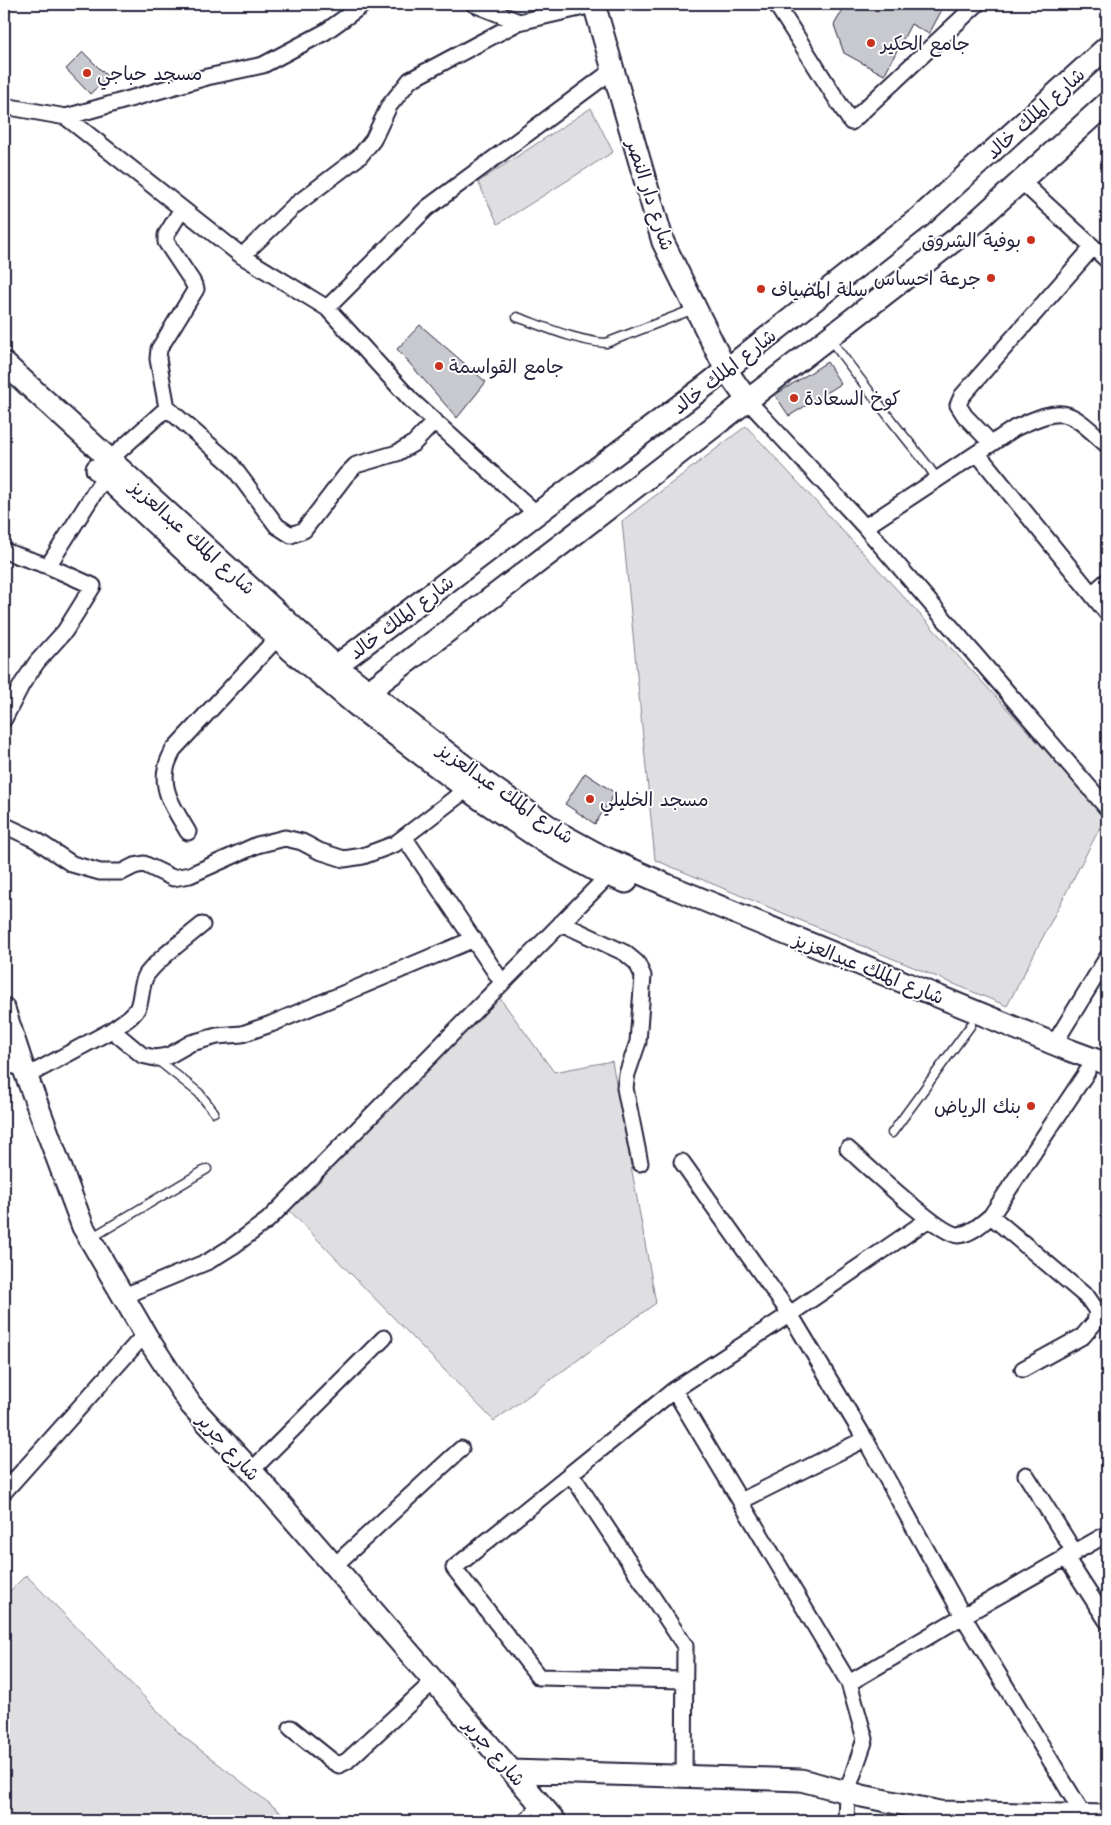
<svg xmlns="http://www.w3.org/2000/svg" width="1111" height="1825" font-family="'Shantell Sans','Playpen Sans Arabic',sans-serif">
	<rect width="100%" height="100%" fill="#fff"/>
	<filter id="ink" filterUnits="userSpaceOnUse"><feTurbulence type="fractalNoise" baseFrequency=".02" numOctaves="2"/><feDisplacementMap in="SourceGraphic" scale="10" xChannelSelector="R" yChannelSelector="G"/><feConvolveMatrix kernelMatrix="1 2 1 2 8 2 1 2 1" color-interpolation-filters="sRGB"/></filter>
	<g filter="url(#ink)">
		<path fill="#dfdfe2" stroke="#80808e" d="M 591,108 L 613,152 L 498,224 L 478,182 Z
			M 746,426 L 1106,816 L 1007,1006 L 655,860 L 622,521 Z
			M 494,990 L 554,1072 L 612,1061 L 656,1303 L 494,1421 L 286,1207 Z
			M 26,1575 L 180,1734 L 292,1821 L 4,1821 L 4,1597 Z"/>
		<path fill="#c8c8cf" stroke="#22223b" d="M 846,4 L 945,4 L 929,34 L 911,24 L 884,75 L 844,53 L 834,25 Z
			M 83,52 L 108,77 L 90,94 L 66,69 Z
			M 420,325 L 486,382 L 457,418 L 397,349 Z
			M 827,362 L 841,384 L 789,416 L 775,395 Z
			M 585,773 L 615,793 L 595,824 L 565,804 Z"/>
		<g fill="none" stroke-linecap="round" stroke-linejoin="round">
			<defs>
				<path id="lane" d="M 517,317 C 545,327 576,341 606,343 L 694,309
					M 829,338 L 892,421 L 928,466 L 937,479
					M 155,1058 L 199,1093 L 214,1112
					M 892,1133 L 971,1025
					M 91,1238 L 207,1169
					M 520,1821 L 538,1805"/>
				<path id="street" d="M 474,4 L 519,22 L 597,4
					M 776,4 L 851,122 L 977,4
					M 4,106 L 66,117 L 207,77 L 263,65 L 325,32 L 364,4
					M 66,117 L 242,256 L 327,308 L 411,400 L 537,514
					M 1021,181 L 1107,260
					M 242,256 L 294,206 L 360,156 L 373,140 L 389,106 L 410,80 L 519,22
					M 327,308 L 427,208 L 613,70
					M 748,401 L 865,527 L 1107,808
					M 167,408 L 158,359 L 159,349 L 196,289 L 192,281 L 166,242 L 166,235 L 182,209
					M 991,443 L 965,416 L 958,405 L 962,396 L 1093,247
					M 977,453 L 1107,613
					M 109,460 L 167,408 L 230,463 L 277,526 L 291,535 L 304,530 L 346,475 L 356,465 L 397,453 L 414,443 L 435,421
					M 865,527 L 1015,428 C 1065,405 1067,409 1107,445
					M 4,551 L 48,566 L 105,476
					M 1092,594 L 1107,581
					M 4,719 L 22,684 L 37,662 L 65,631 L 93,586 L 48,566
					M 4,825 L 36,840 L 72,864 L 100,872 L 122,872 L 134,866 L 144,864 L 173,878 L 190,875 L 257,845 L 285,838 L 302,842 L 319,851 L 344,859 L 363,856 L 395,844 L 467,789
					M 188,832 C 177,813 161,792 166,769 C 167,762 171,756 173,750 L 278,637
					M 404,837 L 502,982
					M 561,923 L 625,953 L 637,963 L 643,976 L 638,1042 L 627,1074 L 625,1088 L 640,1163
					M 112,1030 C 121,1023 137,1015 139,1004 C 142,994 141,983 147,974 C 162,955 184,940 202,925
					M 1054,1044 L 1107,958
					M 4,1067 L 22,1064
					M 27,1076 L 112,1030 L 142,1055 L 155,1058 L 168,1056 L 191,1043 L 217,1036 L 242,1034 L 271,1024 L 474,939
					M 848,1149 C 865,1164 940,1235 958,1235 C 971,1234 981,1224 991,1216 L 1087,1072
					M 682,1162 L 790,1314 L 865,1439 L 963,1616 L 1083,1814
					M 991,1216 L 1088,1298 L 1097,1311 L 1095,1322 L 1083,1336 L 1023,1369
					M 124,1296 L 209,1261 L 233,1246 L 268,1220 L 609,875
					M 674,1390 L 849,1683 L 865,1739 L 847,1792 L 846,1821
					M 251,1471 L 384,1338
					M 571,1474 L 685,1646 L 684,1776
					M 1026,1475 L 1075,1553
					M 4,1492 L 145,1334
					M 741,1501 L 865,1439
					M 1065,1556 L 1107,1621
					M 334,1566 L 461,1449
					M 684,1680 L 539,1677 L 454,1568 L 674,1390 L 790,1314 L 929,1219
					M 849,1683 L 963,1616 L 1107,1534
					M 291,1728 L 332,1761 L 339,1765 L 347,1761 L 434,1681"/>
				<path id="secondary" d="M 594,4 L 663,242 L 726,370 L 748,401
					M 4,363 L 336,666 L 486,783 L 557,832 L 601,856 L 667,885 L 1069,1050 L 1107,1064
					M 97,469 L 293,652 L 356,705 L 476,796 L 548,844 L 595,870 L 626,882
					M 328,676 L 336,666 L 708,384 L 920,217 L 1107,47
					M 360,701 L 369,691 L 575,534 L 965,232 L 1107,103
					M 4,1009 L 22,1064 L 83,1227 L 148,1339 L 191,1405 L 257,1477 L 555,1821
					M 511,1771 L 801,1780 L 862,1796 L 940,1812 L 1107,1816"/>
			</defs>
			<use href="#lane" stroke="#22223b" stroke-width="11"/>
			<use href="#street" stroke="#22223b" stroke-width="19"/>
			<use href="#secondary" stroke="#22223b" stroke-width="25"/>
			<use href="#lane" stroke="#fff" stroke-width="8"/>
			<use href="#street" stroke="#fff" stroke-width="15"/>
			<use href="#secondary" stroke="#fff" stroke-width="21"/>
		</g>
	</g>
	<g fill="#c8321e" stroke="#fff" stroke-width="2">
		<circle cx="871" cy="43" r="5"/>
		<circle cx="87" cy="73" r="5"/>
		<circle cx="1031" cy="240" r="5"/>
		<circle cx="991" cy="278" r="5"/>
		<circle cx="761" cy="289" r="5"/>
		<circle cx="439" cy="366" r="5"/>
		<circle cx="794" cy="398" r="5"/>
		<circle cx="590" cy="799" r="5"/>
		<circle cx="1031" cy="1106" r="5"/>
	</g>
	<g text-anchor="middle" stroke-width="4" stroke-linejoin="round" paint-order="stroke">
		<g font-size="19" fill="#22223b" stroke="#fff" text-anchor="start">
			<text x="881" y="50">جامع الحكير</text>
			<text x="97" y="80">مسجد حباجي</text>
			<text x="1021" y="247" text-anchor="end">بوفية الشروق</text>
			<text x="981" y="285" text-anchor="end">جرعة احساس</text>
			<text x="771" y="296">سلة المضياف</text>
			<text x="449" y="373">جامع القواسمة</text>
			<text x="804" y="405">كوخ السعادة</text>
			<text x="600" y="806">مسجد الخليلي</text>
			<text x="1021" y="1113" text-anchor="end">بنك الرياض</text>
		</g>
		<g font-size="19" fill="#22223b" stroke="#fff">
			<text transform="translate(1035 113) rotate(-42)" y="7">شارع الملك خالد</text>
			<text transform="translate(651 195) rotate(72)" y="7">شارع دار النصر</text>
			<text transform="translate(724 371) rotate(-38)" y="7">شارع الملك خالد</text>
			<text transform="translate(193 537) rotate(42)" y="7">شارع الملك عبدالعزيز</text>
			<text transform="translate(401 617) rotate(-37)" y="7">شارع الملك خالد</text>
			<text transform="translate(506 793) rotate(35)" y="7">شارع الملك عبدالعزيز</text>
			<text transform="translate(869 968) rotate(22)" y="7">شارع الملك عبدالعزيز</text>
			<text transform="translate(229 1447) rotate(48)" y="7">شارع جرير</text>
			<text transform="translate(495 1752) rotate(49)" y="7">شارع جرير</text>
		</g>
	</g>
	<rect width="1111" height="1825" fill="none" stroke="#fff" stroke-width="20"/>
	<rect x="10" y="10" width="1091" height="1805" fill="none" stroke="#22223b" stroke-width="2" filter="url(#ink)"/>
</svg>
